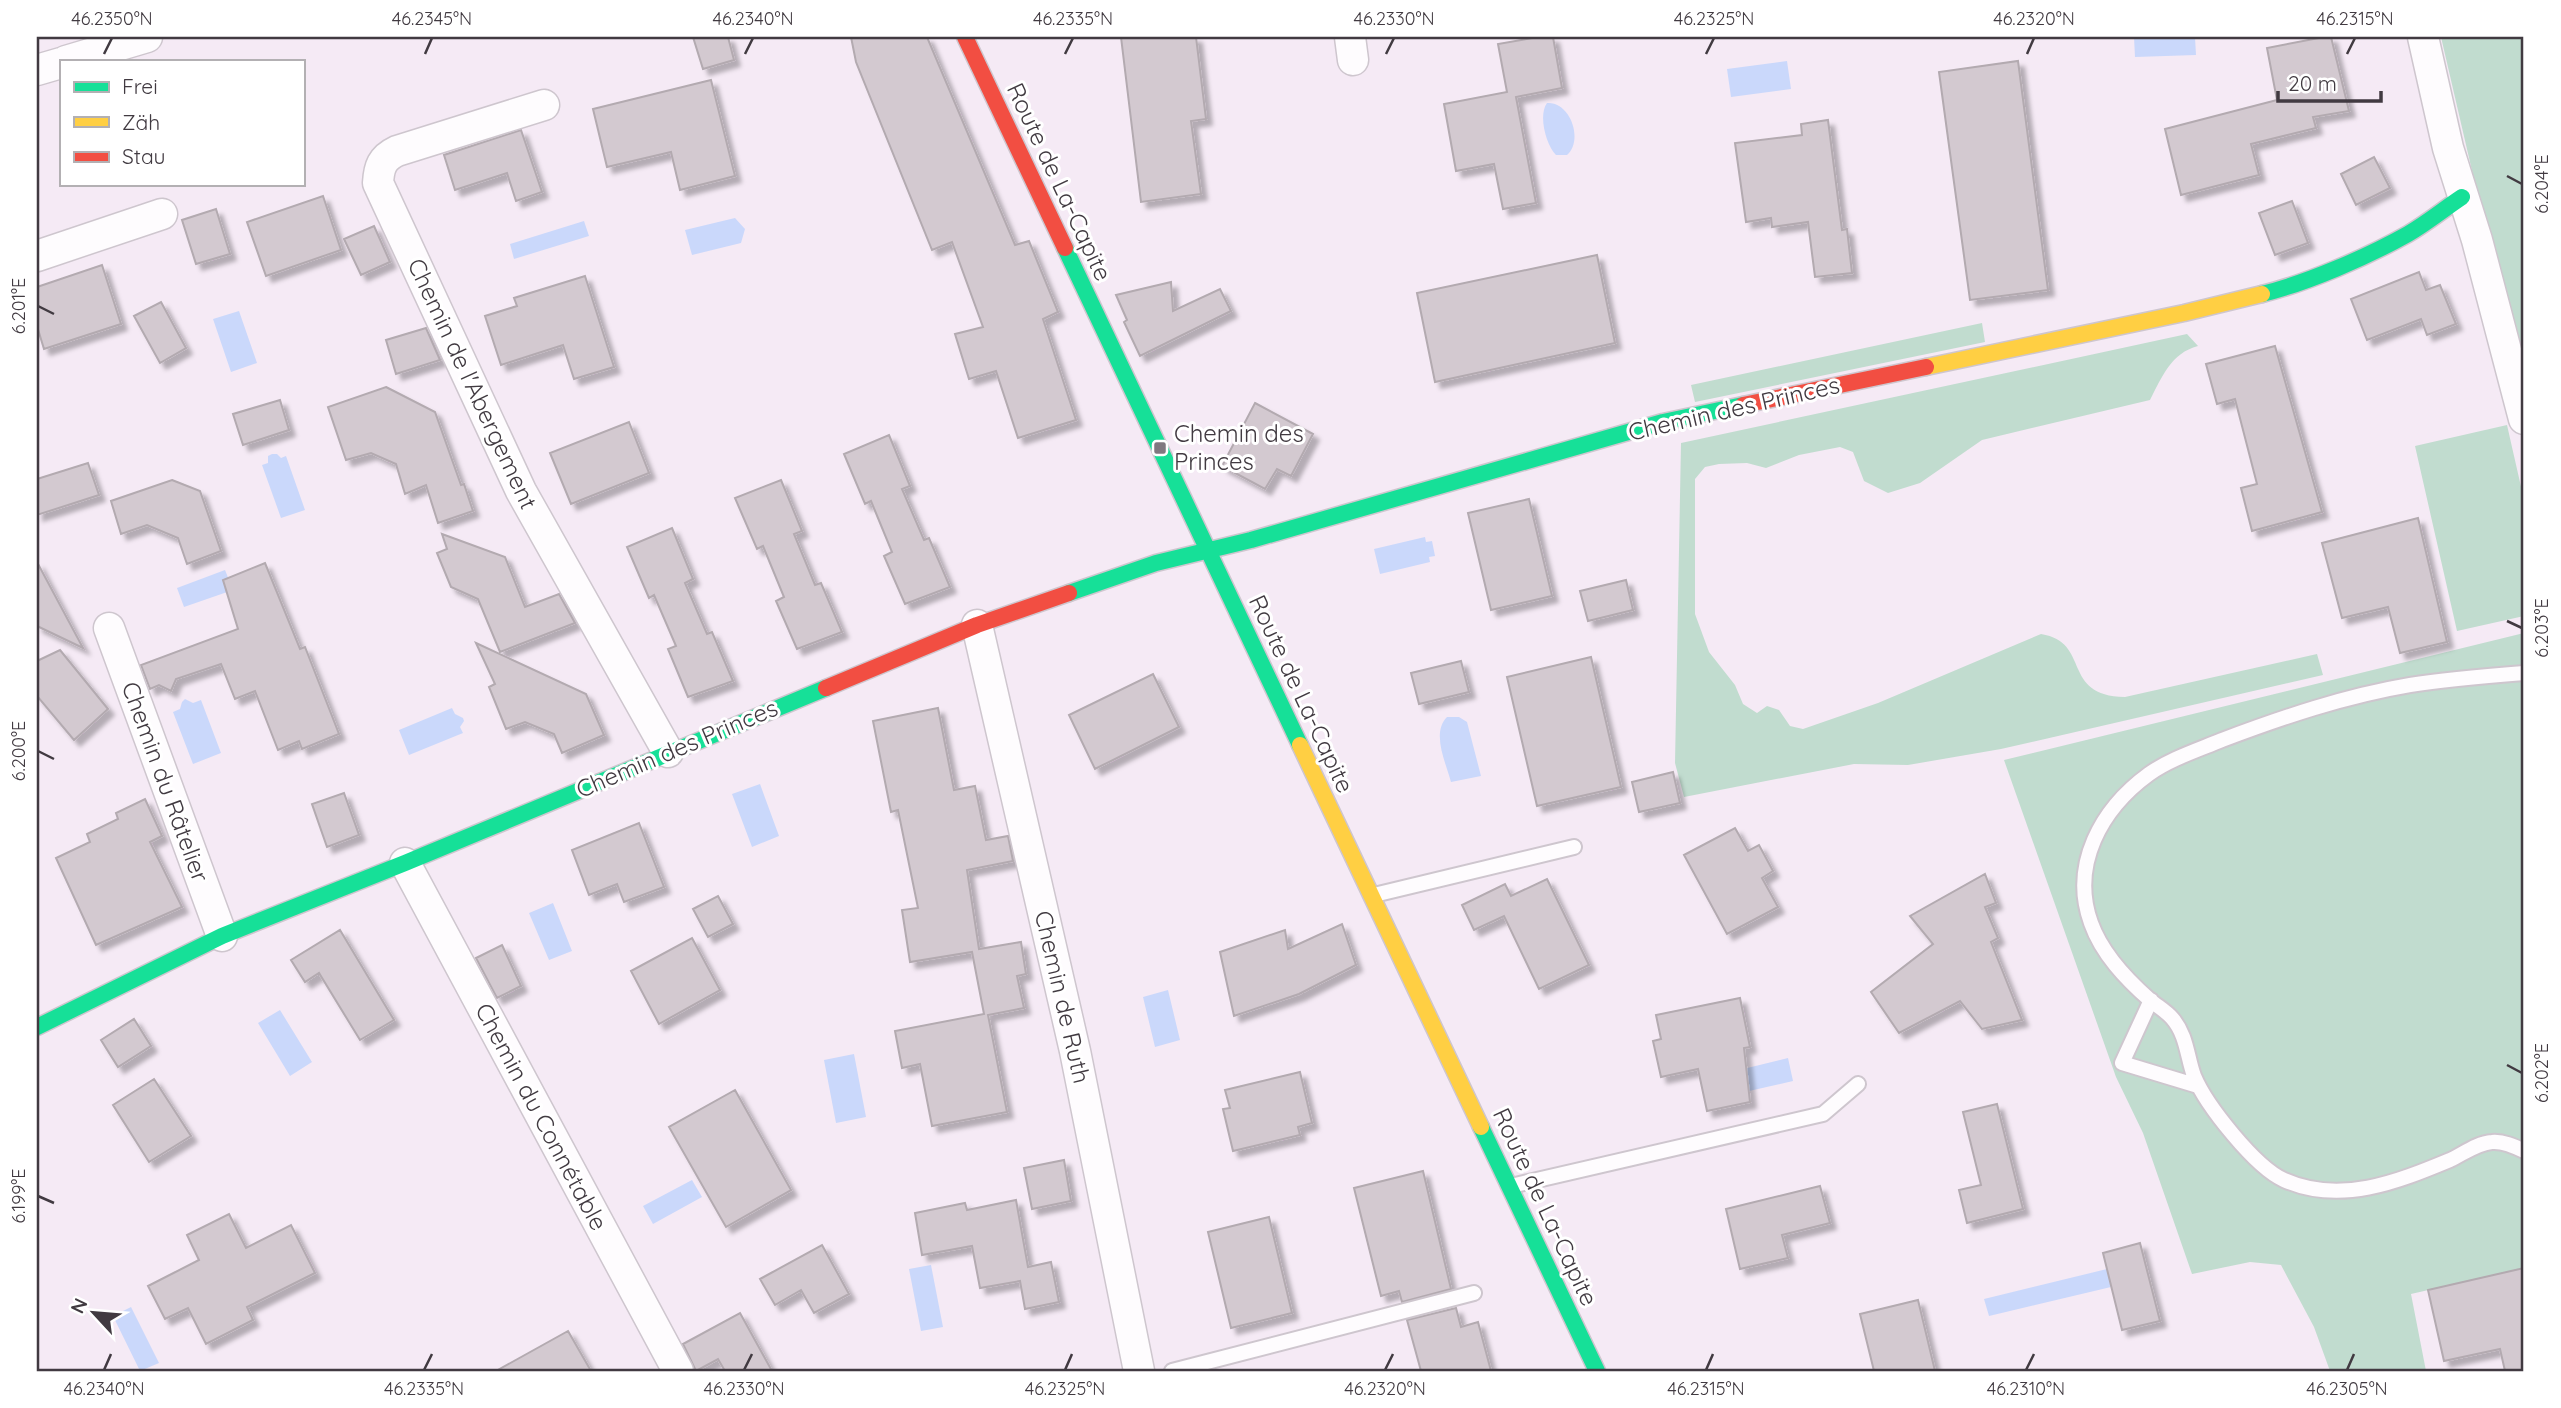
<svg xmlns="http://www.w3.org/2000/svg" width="2561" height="1408" font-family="Quicksand,sans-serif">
	<defs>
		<filter id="shadow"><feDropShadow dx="6" dy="6" stdDeviation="2" flood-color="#0004"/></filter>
	</defs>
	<rect width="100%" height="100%" fill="#f5eaf5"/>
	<path fill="#c1dccf" d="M 2441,37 L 2524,37 L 2524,361 L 2473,175 Z
		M 1982,323 L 1985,342 L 1695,402 L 1691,385 Z
		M 2187,334 L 2198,346 C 2171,353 2162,377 2150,400 L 1982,440 L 1920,483 L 1888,493 L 1864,481 L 1853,452 L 1840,447 L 1799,455 L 1766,468 L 1747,463 L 1719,464 L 1705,467 L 1695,479 L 1695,614 L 1709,652 L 1735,685 L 1743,704 L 1757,713 L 1767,706 L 1779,710 L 1790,726 L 1803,729 L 1878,703 L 2041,634 C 2092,642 2060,696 2125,697 L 2317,654 L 2323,675 L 2001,749 L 1908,765 L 1854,764 L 1684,797 L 1675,763 L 1681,443 Z
		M 2507,425 L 2524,500 L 2524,616 L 2457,631 L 2415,446 Z
		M 2524,633 L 2524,1268 L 2411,1294 L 2426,1371 L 2330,1371 L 2314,1327 L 2281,1265 L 2250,1262 L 2192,1274 L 2143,1133 L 2116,1077 L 2004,760 Z"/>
	<path fill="#cad8fb" d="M 2134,37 L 2195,37 L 2196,55 L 2135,57 Z
		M 1787,61 L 1791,89 L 1731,97 L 1727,69 Z
		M 1547,103 C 1570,101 1584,140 1567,155 L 1556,155 C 1546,145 1538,115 1547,103 Z
		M 735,218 L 745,229 L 741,243 L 692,255 L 685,230 Z
		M 584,221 L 589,236 L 514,259 L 510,244 Z
		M 239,311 L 257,363 L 231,372 L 213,319 Z
		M 272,454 L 277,454 L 281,458 L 286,456 L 305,510 L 281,518 L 262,465 L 268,463 L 268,456 Z
		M 1425,537 L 1426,542 L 1432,541 L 1435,556 L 1429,557 L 1430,562 L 1380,574 L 1374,549 Z
		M 225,570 L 233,590 L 184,607 L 177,588 Z
		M 185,699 L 193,703 L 201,700 L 221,753 L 193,764 L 173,712 L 180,709 L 182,702 Z
		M 452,708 L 455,714 L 463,718 L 464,721 L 460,727 L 463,733 L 409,755 L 399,730 Z
		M 1447,717 L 1459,717 L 1467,722 L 1481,776 L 1451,782 C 1446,763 1431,733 1447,717 Z
		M 760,784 L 779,836 L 752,847 L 732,794 Z
		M 553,903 L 572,951 L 549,960 L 529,913 Z
		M 1168,990 L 1180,1040 L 1155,1047 L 1143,997 Z
		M 280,1010 L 312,1062 L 290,1076 L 258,1023 Z
		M 854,1054 L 866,1117 L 836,1123 L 824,1060 Z
		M 1788,1058 L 1793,1081 L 1749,1091 L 1735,1071 Z
		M 692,1180 L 702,1197 L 653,1224 L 643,1206 Z
		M 931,1265 L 943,1327 L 921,1331 L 909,1269 Z
		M 2107,1269 L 2111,1287 L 1989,1316 L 1984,1299 Z
		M 131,1307 L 159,1363 L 140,1371 L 113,1316 Z"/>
	<path fill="#d3c9d0" stroke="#b3aab0" stroke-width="2" filter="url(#shadow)" d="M 693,37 L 728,37 L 734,60 L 703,69 Z
		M 851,37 L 927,37 L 1015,245 L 1029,241 L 1058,312 L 1043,319 L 1076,420 L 1018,438 L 996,371 L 969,379 L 955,334 L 983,327 L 952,242 L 932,250 L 856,62 Z
		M 1121,37 L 1196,37 L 1206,119 L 1191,121 L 1201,194 L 1141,202 Z
		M 1538,37 L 1553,37 L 1562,88 L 1516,97 L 1536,203 L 1503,209 L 1494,164 L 1456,171 L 1444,104 L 1507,92 L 1498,44 Z
		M 2324,37 L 2331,37 L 2349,111 L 2313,117 L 2316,128 L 2251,144 L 2259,175 L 2181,195 L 2165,129 L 2277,100 L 2267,48 Z
		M 2018,61 L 2048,290 L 1970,300 L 1939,72 Z
		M 711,80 L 735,176 L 680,190 L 671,152 L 607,167 L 593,109 Z
		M 1828,120 L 1842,230 L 1847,229 L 1852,273 L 1815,277 L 1808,222 L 1772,227 L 1771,218 L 1746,222 L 1735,143 L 1802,135 L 1801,124 Z
		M 521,130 L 542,192 L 516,201 L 507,173 L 455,190 L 444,155 Z
		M 2374,157 L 2390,188 L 2356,205 L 2341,174 Z
		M 323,196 L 341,250 L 266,276 L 247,222 Z
		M 2292,201 L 2308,243 L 2275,255 L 2259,213 Z
		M 216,209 L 230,254 L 196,264 L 182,220 Z
		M 374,226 L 390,262 L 361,275 L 344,239 Z
		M 1597,255 L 1615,343 L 1435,382 L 1417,293 Z
		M 102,265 L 121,324 L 44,349 L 37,326 L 37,287 Z
		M 2419,272 L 2426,290 L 2440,285 L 2456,324 L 2427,335 L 2421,319 L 2367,340 L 2351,299 Z
		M 585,276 L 614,367 L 574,379 L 563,345 L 501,365 L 485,316 L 517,306 L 514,298 Z
		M 1171,282 L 1173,311 L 1220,289 L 1231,311 L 1140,356 L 1124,322 L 1127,320 L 1116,295 Z
		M 161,302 L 186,348 L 160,363 L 134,316 Z
		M 426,328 L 440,360 L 396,374 L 386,340 Z
		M 2275,346 L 2322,512 L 2252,531 L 2241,488 L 2257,484 L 2235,399 L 2217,404 L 2206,364 Z
		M 386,387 L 435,412 L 461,485 L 464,484 L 473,511 L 438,523 L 426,485 L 405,494 L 396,464 L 371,453 L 346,460 L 328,407 Z
		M 280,400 L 289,430 L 243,445 L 233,414 Z
		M 1255,403 L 1313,434 L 1291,476 L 1277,469 L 1265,489 L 1222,466 Z
		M 629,422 L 649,473 L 571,504 L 550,453 Z
		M 889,435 L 910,486 L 902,489 L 924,540 L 929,538 L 950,587 L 905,604 L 884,556 L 892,552 L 871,501 L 865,504 L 844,454 Z
		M 88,463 L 99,495 L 37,515 L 37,479 Z
		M 172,480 L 200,491 L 221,551 L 187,564 L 178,538 L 147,525 L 121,534 L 111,501 Z
		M 781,480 L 802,531 L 794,534 L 815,585 L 821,583 L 842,632 L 797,649 L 776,601 L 784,597 L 763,546 L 757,549 L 735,498 Z
		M 1529,499 L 1552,596 L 1491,610 L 1468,513 Z
		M 2418,518 L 2447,642 L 2400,653 L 2388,607 L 2342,618 L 2322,543 Z
		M 672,528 L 693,579 L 685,583 L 707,634 L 712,632 L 733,681 L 688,697 L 668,649 L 676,646 L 654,595 L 649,598 L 627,547 Z
		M 442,534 L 505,557 L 525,607 L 559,594 L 575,623 L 500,652 L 478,599 L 451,587 L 437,553 L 447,549 Z
		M 37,562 L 83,648 L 37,626 Z
		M 265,563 L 300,649 L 305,647 L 339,734 L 302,749 L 299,741 L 278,750 L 255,691 L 235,699 L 221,664 L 176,679 L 171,691 L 159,685 L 150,689 L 141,665 L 238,629 L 223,580 Z
		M 1626,580 L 1633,610 L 1588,621 L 1580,591 Z
		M 476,643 L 586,694 L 604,735 L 562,753 L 554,734 L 525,722 L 506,729 L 489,687 L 495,684 Z
		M 60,650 L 108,709 L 74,740 L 37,696 L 37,661 Z
		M 1591,657 L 1621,787 L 1537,806 L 1507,677 Z
		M 1461,661 L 1469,692 L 1419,704 L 1411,673 Z
		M 1153,674 L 1179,727 L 1095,769 L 1069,715 Z
		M 938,708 L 954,790 L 975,786 L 986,840 L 1008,836 L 1013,861 L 967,870 L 979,949 L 1021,942 L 1026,974 L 1017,976 L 1024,1008 L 988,1015 L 1007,1112 L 932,1126 L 920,1064 L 902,1068 L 895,1031 L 984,1014 L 972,952 L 910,962 L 902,910 L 918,908 L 898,810 L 891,812 L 873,721 Z
		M 1673,772 L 1680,803 L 1639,812 L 1632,782 Z
		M 344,793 L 359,835 L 327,847 L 312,804 Z
		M 145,799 L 162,836 L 150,842 L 182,907 L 96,945 L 56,858 L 90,842 L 87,834 L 118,819 L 116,813 Z
		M 639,823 L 664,887 L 624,902 L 617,884 L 589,895 L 572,850 Z
		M 1735,828 L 1748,851 L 1759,845 L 1773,871 L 1762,878 L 1778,907 L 1727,934 L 1684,855 Z
		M 1985,874 L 1996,903 L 1985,907 L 1998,938 L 1991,942 L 2022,1020 L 1982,1029 L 1960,1001 L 1899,1033 L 1871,992 L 1933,944 L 1910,916 Z
		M 1547,879 L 1589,965 L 1539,989 L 1504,916 L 1474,930 L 1462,905 L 1505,884 L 1511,896 Z
		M 718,896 L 733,924 L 708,937 L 693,909 Z
		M 1342,924 L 1356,965 L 1299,994 L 1234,1016 L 1220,952 L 1285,930 L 1288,949 Z
		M 340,930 L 394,1020 L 360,1040 L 319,973 L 305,982 L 291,960 Z
		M 692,938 L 720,990 L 659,1024 L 631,971 Z
		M 502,945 L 521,986 L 497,998 L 476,958 Z
		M 1740,998 L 1750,1047 L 1744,1048 L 1750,1102 L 1707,1111 L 1698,1069 L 1661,1077 L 1653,1041 L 1661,1039 L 1656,1015 Z
		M 134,1019 L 151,1046 L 118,1067 L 101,1040 Z
		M 1300,1072 L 1312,1123 L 1298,1127 L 1300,1135 L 1233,1151 L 1223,1109 L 1230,1108 L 1225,1090 Z
		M 154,1079 L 191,1136 L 149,1162 L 113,1105 Z
		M 735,1090 L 791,1190 L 726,1227 L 669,1127 Z
		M 1997,1104 L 2023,1209 L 1967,1223 L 1959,1190 L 1981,1185 L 1963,1112 Z
		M 1064,1160 L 1071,1201 L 1032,1209 L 1024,1168 Z
		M 1423,1171 L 1451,1289 L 1402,1302 L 1399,1291 L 1381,1296 L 1354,1188 Z
		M 1820,1186 L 1830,1223 L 1782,1235 L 1788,1258 L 1740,1269 L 1726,1209 Z
		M 1016,1200 L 1028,1267 L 1051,1262 L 1059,1302 L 1025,1309 L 1020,1281 L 980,1288 L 972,1246 L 922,1255 L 915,1213 L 965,1203 L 967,1210 Z
		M 229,1214 L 246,1248 L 291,1225 L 315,1273 L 247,1307 L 253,1320 L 206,1344 L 188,1308 L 165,1319 L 148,1286 L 199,1260 L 187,1235 Z
		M 1269,1217 L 1292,1313 L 1231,1328 L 1208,1232 Z
		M 2140,1243 L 2160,1321 L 2122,1330 L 2103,1253 Z
		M 822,1245 L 849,1294 L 814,1313 L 801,1290 L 775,1305 L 760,1279 Z
		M 2524,1268 L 2524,1371 L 2505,1371 L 2500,1349 L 2444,1361 L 2428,1290 Z
		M 1918,1300 L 1935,1371 L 1874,1371 L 1860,1314 Z
		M 1456,1308 L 1461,1327 L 1478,1322 L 1491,1371 L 1421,1371 L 1407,1320 Z
		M 740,1313 L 772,1371 L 725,1371 L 718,1359 L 696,1371 L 683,1344 Z
		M 568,1331 L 591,1371 L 496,1371 Z"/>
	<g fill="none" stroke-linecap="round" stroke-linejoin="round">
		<defs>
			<path id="lane" d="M 2524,673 C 2486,676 2448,679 2410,685 C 2345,696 2283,717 2222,740 C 2198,750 2170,759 2149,774 C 2101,809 2070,865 2091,923 C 2102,954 2126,979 2150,1000 C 2157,1006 2166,1011 2172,1018 C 2187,1035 2187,1057 2194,1076 C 2206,1105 2255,1167 2284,1180 C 2340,1205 2397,1182 2450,1160 C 2463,1154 2477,1143 2492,1142 C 2503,1141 2514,1146 2524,1151
				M 1374,895 L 1574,847
				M 2151,1000 L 2122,1063 L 2198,1086
				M 1511,1186 L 1823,1114 L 1858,1084
				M 1172,1371 L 1474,1293"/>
			<path id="street" d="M 1350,37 L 1353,60
				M 2423,37 L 2448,148 L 2477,240 L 2524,419
				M 66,61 L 147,37
				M 37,70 L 61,63
				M 544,105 L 397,151 C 382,158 379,167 378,183 L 521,491 L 668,752
				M 37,256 L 162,214
				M 977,625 L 1075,1051 L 1139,1371
				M 109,628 L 222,936
				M 405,863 L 678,1371"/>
			<path id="fast" d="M 1065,248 L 1300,745
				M 2262,294 C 2307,283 2367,257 2408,234 C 2427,223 2444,209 2462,197
				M 1069,593 L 1156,563 L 1251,540 L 1663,422 L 1743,405
				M 37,1027 L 222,936 L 405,863 L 826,688
				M 1481,1127 L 1597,1371"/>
			<path id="slow" d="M 1926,367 L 2184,313 L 2262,294
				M 1300,745 L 1481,1127"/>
			<path id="jam" d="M 965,37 L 1065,248
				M 1743,405 L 1926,367
				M 826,688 L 977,625 L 1069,593"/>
		</defs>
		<use href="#lane" stroke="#cec6ce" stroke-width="18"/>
		<use href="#street" stroke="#cec6ce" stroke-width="33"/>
		<use href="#fast" stroke="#cec6ce" stroke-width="19"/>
		<use href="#slow" stroke="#cec6ce" stroke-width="19"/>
		<use href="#jam" stroke="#cec6ce" stroke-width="19"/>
		<use href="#lane" stroke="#fefcfe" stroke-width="14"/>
		<use href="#street" stroke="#fefcfe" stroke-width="30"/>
		<use href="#fast" stroke="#16e098" stroke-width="16"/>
		<use href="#slow" stroke="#ffcf43" stroke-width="16"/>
		<use href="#jam" stroke="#f24e42" stroke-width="16"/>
	</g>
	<path fill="none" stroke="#413a41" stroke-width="2.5" d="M 104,54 L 112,38M 425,54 L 432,38M 745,54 L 753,38M 1065,54 L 1073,38M 1386,54 L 1394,38M 1706,54 L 1714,38M 2027,54 L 2034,38M 2347,54 L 2355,38M 2507,176 L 2522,184M 38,306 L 54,314M 2507,621 L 2522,628M 38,751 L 54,759M 2507,1065 L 2522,1073M 38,1196 L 54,1203M 104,1370 L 111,1354M 424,1370 L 432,1354M 744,1370 L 752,1354M 1065,1370 L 1072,1354M 1385,1370 L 1393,1354M 1706,1370 L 1713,1354M 2026,1370 L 2034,1354M 2347,1370 L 2354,1354"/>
	<rect fill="#807880" stroke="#fff" stroke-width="2.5" x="1153" y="441" width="14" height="14" rx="3.5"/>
	<g text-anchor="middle" stroke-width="6" stroke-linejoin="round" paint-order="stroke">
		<g font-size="24" fill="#413a41" stroke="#fff">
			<text transform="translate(1059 182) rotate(65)" y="8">Route de La-Capite</text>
			<text transform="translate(472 384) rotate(65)" y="8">Chemin de l'Abergement</text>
			<text transform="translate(1734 409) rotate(-13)" y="8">Chemin des Princes</text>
			<text transform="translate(1301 694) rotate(65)" y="8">Route de La-Capite</text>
			<text transform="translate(677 749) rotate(-23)" y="8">Chemin des Princes</text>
			<text transform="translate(165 782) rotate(70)" y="8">Chemin du Râtelier</text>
			<text transform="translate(1062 997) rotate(77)" y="8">Chemin de Ruth</text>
			<text transform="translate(541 1117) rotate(62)" y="8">Chemin du Connétable</text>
			<text transform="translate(1545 1207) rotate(65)" y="8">Route de La-Capite</text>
		</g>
		<g font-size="24" fill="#413a41" stroke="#fff" text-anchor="start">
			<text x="1174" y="442">Chemin des<tspan x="1174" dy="28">Princes</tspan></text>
		</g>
	</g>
	<rect width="2561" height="1408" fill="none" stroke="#ffffff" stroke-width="77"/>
	<rect x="60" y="60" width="245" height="126" fill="#ffffff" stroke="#b3b0b3" stroke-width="2"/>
	<rect x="74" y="82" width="35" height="10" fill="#16e098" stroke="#b3b0b3" stroke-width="2"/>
	<text x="122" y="94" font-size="21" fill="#413a41">Frei</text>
	<rect x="74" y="117" width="35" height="10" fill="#ffcf43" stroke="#b3b0b3" stroke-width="2"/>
	<text x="122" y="130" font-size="21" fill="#413a41">Zäh</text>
	<rect x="74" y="152" width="35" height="10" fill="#f24e42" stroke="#b3b0b3" stroke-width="2"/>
	<text x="122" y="164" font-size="21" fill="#413a41">Stau</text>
	<g transform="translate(94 1313) rotate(296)" stroke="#ffffff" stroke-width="5" paint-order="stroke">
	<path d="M0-5L12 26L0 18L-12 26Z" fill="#413a41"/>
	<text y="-10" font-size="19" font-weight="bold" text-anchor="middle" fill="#413a41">N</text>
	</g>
	<path d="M2278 91v10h103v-10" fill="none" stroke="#413a41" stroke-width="3.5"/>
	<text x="2288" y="91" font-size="21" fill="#413a41" stroke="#ffffff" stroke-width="5" paint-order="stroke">20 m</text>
	<rect x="38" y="38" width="2484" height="1332" fill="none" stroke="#413a41" stroke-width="2.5"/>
	<g font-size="18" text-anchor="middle" fill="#413a41">
		<text x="112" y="25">46.2350°N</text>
		<text x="432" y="25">46.2345°N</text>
		<text x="753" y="25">46.2340°N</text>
		<text x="1073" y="25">46.2335°N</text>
		<text x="1394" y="25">46.2330°N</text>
		<text x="1714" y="25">46.2325°N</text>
		<text x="2034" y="25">46.2320°N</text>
		<text x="2355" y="25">46.2315°N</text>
		<text transform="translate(2542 184) rotate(-90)" y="6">6.204°E</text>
		<text transform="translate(19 306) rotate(-90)" y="6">6.201°E</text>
		<text transform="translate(2542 628) rotate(-90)" y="6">6.203°E</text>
		<text transform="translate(19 751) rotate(-90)" y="6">6.200°E</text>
		<text transform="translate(2542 1073) rotate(-90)" y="6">6.202°E</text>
		<text transform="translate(19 1196) rotate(-90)" y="6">6.199°E</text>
		<text x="104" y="1395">46.2340°N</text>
		<text x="424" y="1395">46.2335°N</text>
		<text x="744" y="1395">46.2330°N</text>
		<text x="1065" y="1395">46.2325°N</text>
		<text x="1385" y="1395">46.2320°N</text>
		<text x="1706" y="1395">46.2315°N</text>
		<text x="2026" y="1395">46.2310°N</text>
		<text x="2347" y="1395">46.2305°N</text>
	</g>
</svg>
